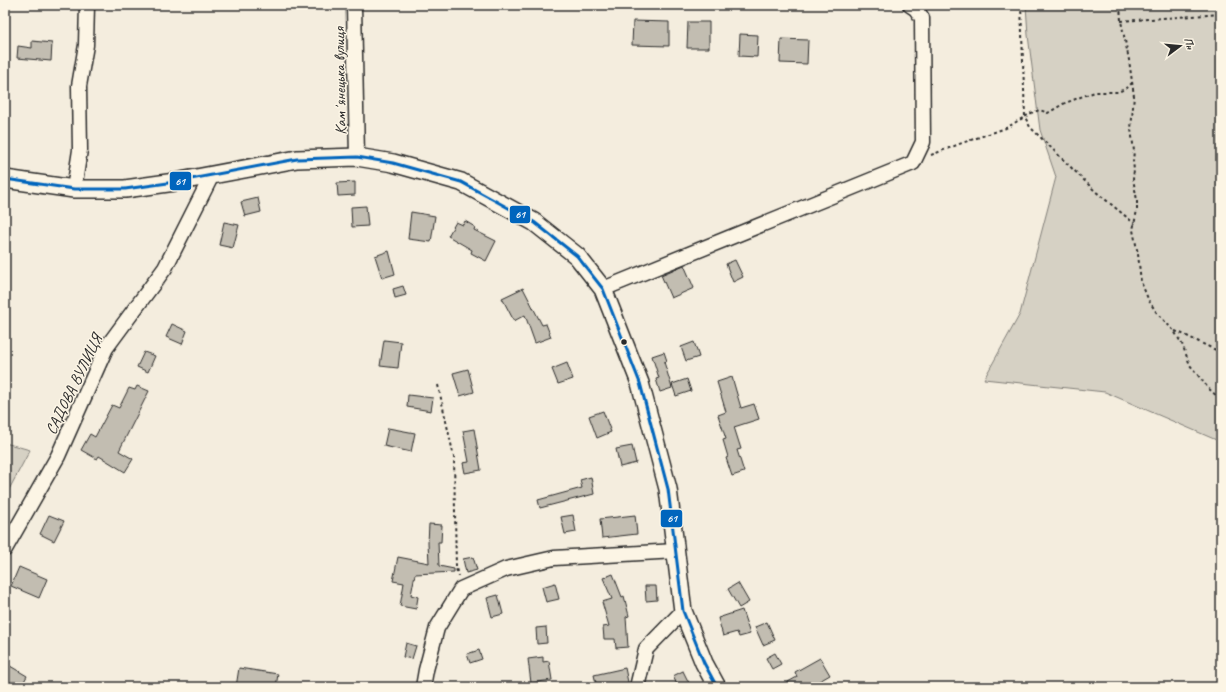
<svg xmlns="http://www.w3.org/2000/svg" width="1226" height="692" font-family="Caveat,sans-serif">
	<rect width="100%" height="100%" fill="#f4edde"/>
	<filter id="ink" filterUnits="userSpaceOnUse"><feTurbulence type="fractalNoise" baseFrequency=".025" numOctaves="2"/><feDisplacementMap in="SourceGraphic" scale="8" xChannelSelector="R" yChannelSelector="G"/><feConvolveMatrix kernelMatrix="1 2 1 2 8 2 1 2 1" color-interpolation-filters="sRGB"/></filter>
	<g filter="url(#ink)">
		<path fill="#d6d1c4" stroke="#807e78" d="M 1026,5 L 1221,5 L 1221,442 L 1105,392 L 984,379 L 1020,314 L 1056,177 L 1040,130 L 1028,35 Z
			M 5,443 L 30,450 L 5,497 Z"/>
		<path fill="#c2bdb1" stroke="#2b2b2b" d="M 633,21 L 669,22 L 669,46 L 632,45 Z
			M 688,22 L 709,22 L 709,48 L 687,48 Z
			M 740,34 L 758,35 L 757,57 L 739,56 Z
			M 781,39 L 808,40 L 807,64 L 780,63 Z
			M 32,41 L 52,43 L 51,61 L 17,58 L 18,46 L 32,48 Z
			M 355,182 L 355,195 L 338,196 L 337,183 Z
			M 258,198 L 261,212 L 245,216 L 241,202 Z
			M 366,206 L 368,226 L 352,227 L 351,207 Z
			M 411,212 L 435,216 L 431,242 L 408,239 Z
			M 465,221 L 475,227 L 474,230 L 496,241 L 486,261 L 471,253 L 472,250 L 448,236 L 456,222 L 463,225 Z
			M 224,222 L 239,225 L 233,248 L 219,245 Z
			M 389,251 L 395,274 L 382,278 L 375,256 Z
			M 735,260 L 743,277 L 733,282 L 726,264 Z
			M 684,265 L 694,288 L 671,298 L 661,275 Z
			M 403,286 L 406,295 L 395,298 L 393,289 Z
			M 523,288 L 542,325 L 546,324 L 551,337 L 535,343 L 525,315 L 514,321 L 502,298 Z
			M 172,324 L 187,331 L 182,344 L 166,337 Z
			M 384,340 L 401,342 L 398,368 L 380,366 Z
			M 694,342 L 699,357 L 686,361 L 681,347 Z
			M 144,352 L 155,356 L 148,372 L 137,367 Z
			M 664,352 L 667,361 L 664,362 L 672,388 L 660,392 L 656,379 L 659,378 L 652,356 Z
			M 567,363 L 573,379 L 558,384 L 552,369 Z
			M 468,369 L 474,392 L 460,396 L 453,373 Z
			M 732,377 L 741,408 L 754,404 L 759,419 L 734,427 L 741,449 L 737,450 L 744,472 L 732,476 L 726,458 L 728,457 L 723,440 L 726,439 L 718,415 L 726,412 L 717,382 Z
			M 687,379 L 691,391 L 676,396 L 672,384 Z
			M 137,386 L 149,391 L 119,451 L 133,459 L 125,472 L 99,456 L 97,459 L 81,450 L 90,434 L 95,437 L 112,405 L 119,408 L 129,388 L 135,390 Z
			M 408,395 L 433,398 L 431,411 L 407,407 Z
			M 603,411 L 611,432 L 597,438 L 589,416 Z
			M 388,428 L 415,433 L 411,452 L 384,446 Z
			M 474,429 L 481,470 L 465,473 L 463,463 L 469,462 L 463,431 Z
			M 632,446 L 636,463 L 620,467 L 616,449 Z
			M 591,477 L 594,494 L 540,508 L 538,500 L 582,488 L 580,480 Z
			M 49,515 L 64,521 L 54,541 L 40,534 Z
			M 573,515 L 576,532 L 565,534 L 561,517 Z
			M 635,515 L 637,534 L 602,538 L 600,519 Z
			M 429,524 L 442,525 L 441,542 L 438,542 L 439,566 L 454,569 L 454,572 L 415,574 L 411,595 L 418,597 L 416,609 L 400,606 L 404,583 L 393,581 L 398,557 L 429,563 L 428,543 Z
			M 473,557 L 477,570 L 466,573 L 463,559 Z
			M 19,567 L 47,579 L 39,598 L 11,586 Z
			M 613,574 L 622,597 L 624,596 L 629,616 L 626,617 L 628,647 L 616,648 L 615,639 L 604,639 L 603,627 L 609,626 L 602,602 L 612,599 L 603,578 Z
			M 555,583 L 559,599 L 546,602 L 542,587 Z
			M 738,583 L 749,602 L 739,608 L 728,589 Z
			M 645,586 L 656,586 L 657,600 L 646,601 Z
			M 498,595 L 503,614 L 492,617 L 487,598 Z
			M 742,610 L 750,634 L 739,637 L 737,632 L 723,636 L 718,618 Z
			M 767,622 L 775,640 L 763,645 L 755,627 Z
			M 546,627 L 547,643 L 537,644 L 536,628 Z
			M 406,643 L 416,646 L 412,659 L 403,657 Z
			M 479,650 L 482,659 L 470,663 L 467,654 Z
			M 775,653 L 781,664 L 772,669 L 766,658 Z
			M 543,657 L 543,662 L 549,661 L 552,680 L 531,683 L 528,659 Z
			M 820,658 L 830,675 L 816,683 L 818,687 L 779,687 L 797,677 L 795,672 Z
			M 5,663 L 27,676 L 21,687 L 10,687 L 5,684 Z
			M 239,668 L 278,674 L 276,687 L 236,687 Z
			M 625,668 L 629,687 L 597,687 L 594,675 Z
			M 683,671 L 691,687 L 678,687 L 673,676 Z"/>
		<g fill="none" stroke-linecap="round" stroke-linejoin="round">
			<defs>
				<path id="minor" d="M 354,5 L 357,157
					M 74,189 L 80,150 L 79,86 L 86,45 L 87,5
					M 603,289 L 913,163 L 923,142 L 922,18 L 916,9 L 910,5
					M 5,549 L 58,456 L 106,348 L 165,268 L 212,175
					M 423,687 L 426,670 L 437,628 L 461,589 L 506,569 L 554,558 L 676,551
					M 637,687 L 646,649 L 683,611"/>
				<path id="tertiary" d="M 5,179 L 74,189 L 125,189 L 175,182 L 297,159 L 357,157 L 393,163 L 461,182 L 534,222 L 577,256 L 603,289 L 640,383 L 668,489 L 683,611 L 704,663 L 717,687"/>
			</defs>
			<use href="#minor" stroke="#2b2b2b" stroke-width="17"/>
			<use href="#tertiary" stroke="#2b2b2b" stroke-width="20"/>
			<path stroke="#2b2b2b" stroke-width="2" stroke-dasharray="3 3" stroke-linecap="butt" d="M 1021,5 L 1025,117 L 1030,127 L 1095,191 L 1135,224
				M 1120,5 L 1121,21 L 1129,60 L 1134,96 L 1131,129 L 1134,151 L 1133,161 L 1134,170 L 1133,179 L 1137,200 L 1137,210 L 1133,230 L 1138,254 L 1141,282 L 1149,301 L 1157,313 L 1174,331 L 1182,344 L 1190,365 L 1208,388 L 1221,400
				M 1121,21 L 1221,14
				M 931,155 L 962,143 L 1006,128 L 1033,112 L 1040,110 L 1048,113 L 1063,104 L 1083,96 L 1095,92 L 1118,92 L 1127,88 L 1132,83
				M 1175,331 C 1191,337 1205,346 1221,352
				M 438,385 L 454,457 L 456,568 L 458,576"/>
			<use href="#minor" stroke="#fcf5e5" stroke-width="14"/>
			<use href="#tertiary" stroke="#fcf5e5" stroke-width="17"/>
			<defs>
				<path id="bus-1" d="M 5,179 L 74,189 L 125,189 L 175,182 L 297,159 L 357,157 L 393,163 L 461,182 L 534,222 L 577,256 L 603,289 L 640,383 L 668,489 L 683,611 L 704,663 L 717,687"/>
			</defs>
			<use href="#bus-1" stroke="#fcf5e5" stroke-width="6"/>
			<use href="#bus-1" stroke="#0065bd" stroke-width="3"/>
		</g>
	</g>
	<circle fill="#2b2b2b" stroke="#fcf5e5" stroke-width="1.5" cx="624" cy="342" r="3.5"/>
	<g text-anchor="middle" stroke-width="3" stroke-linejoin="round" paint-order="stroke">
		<g font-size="16" fill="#2b2b2b" stroke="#fcf5e5">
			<text transform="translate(339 81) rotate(-91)" y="6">Камʼянецька вулиця</text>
			<text transform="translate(73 384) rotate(-64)" y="6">САДОВА ВУЛИЦЯ</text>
		</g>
	</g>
	<g stroke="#fcf5e5" stroke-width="1.5">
		<rect x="169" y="171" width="23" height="20" rx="4" fill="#0065bd"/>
		<rect x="509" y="205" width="22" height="19" rx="4" fill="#0065bd"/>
		<rect x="660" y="509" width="23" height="19" rx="4" fill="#0065bd"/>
	</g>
	<g font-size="11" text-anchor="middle" font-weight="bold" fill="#fff">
		<text x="180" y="185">61</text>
		<text x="520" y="218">61</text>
		<text x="672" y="522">61</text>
	</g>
	<rect width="1226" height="692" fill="none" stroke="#fcf5e5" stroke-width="20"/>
	<rect x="10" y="10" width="1206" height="672" fill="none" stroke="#2b2b2b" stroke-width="1.5" filter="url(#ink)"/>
	<g transform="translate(1180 46) rotate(74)" stroke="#fcf5e5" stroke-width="3" paint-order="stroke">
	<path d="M0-3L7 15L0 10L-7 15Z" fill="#2b2b2b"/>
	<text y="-6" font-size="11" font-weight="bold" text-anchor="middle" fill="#2b2b2b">Пн</text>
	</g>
</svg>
